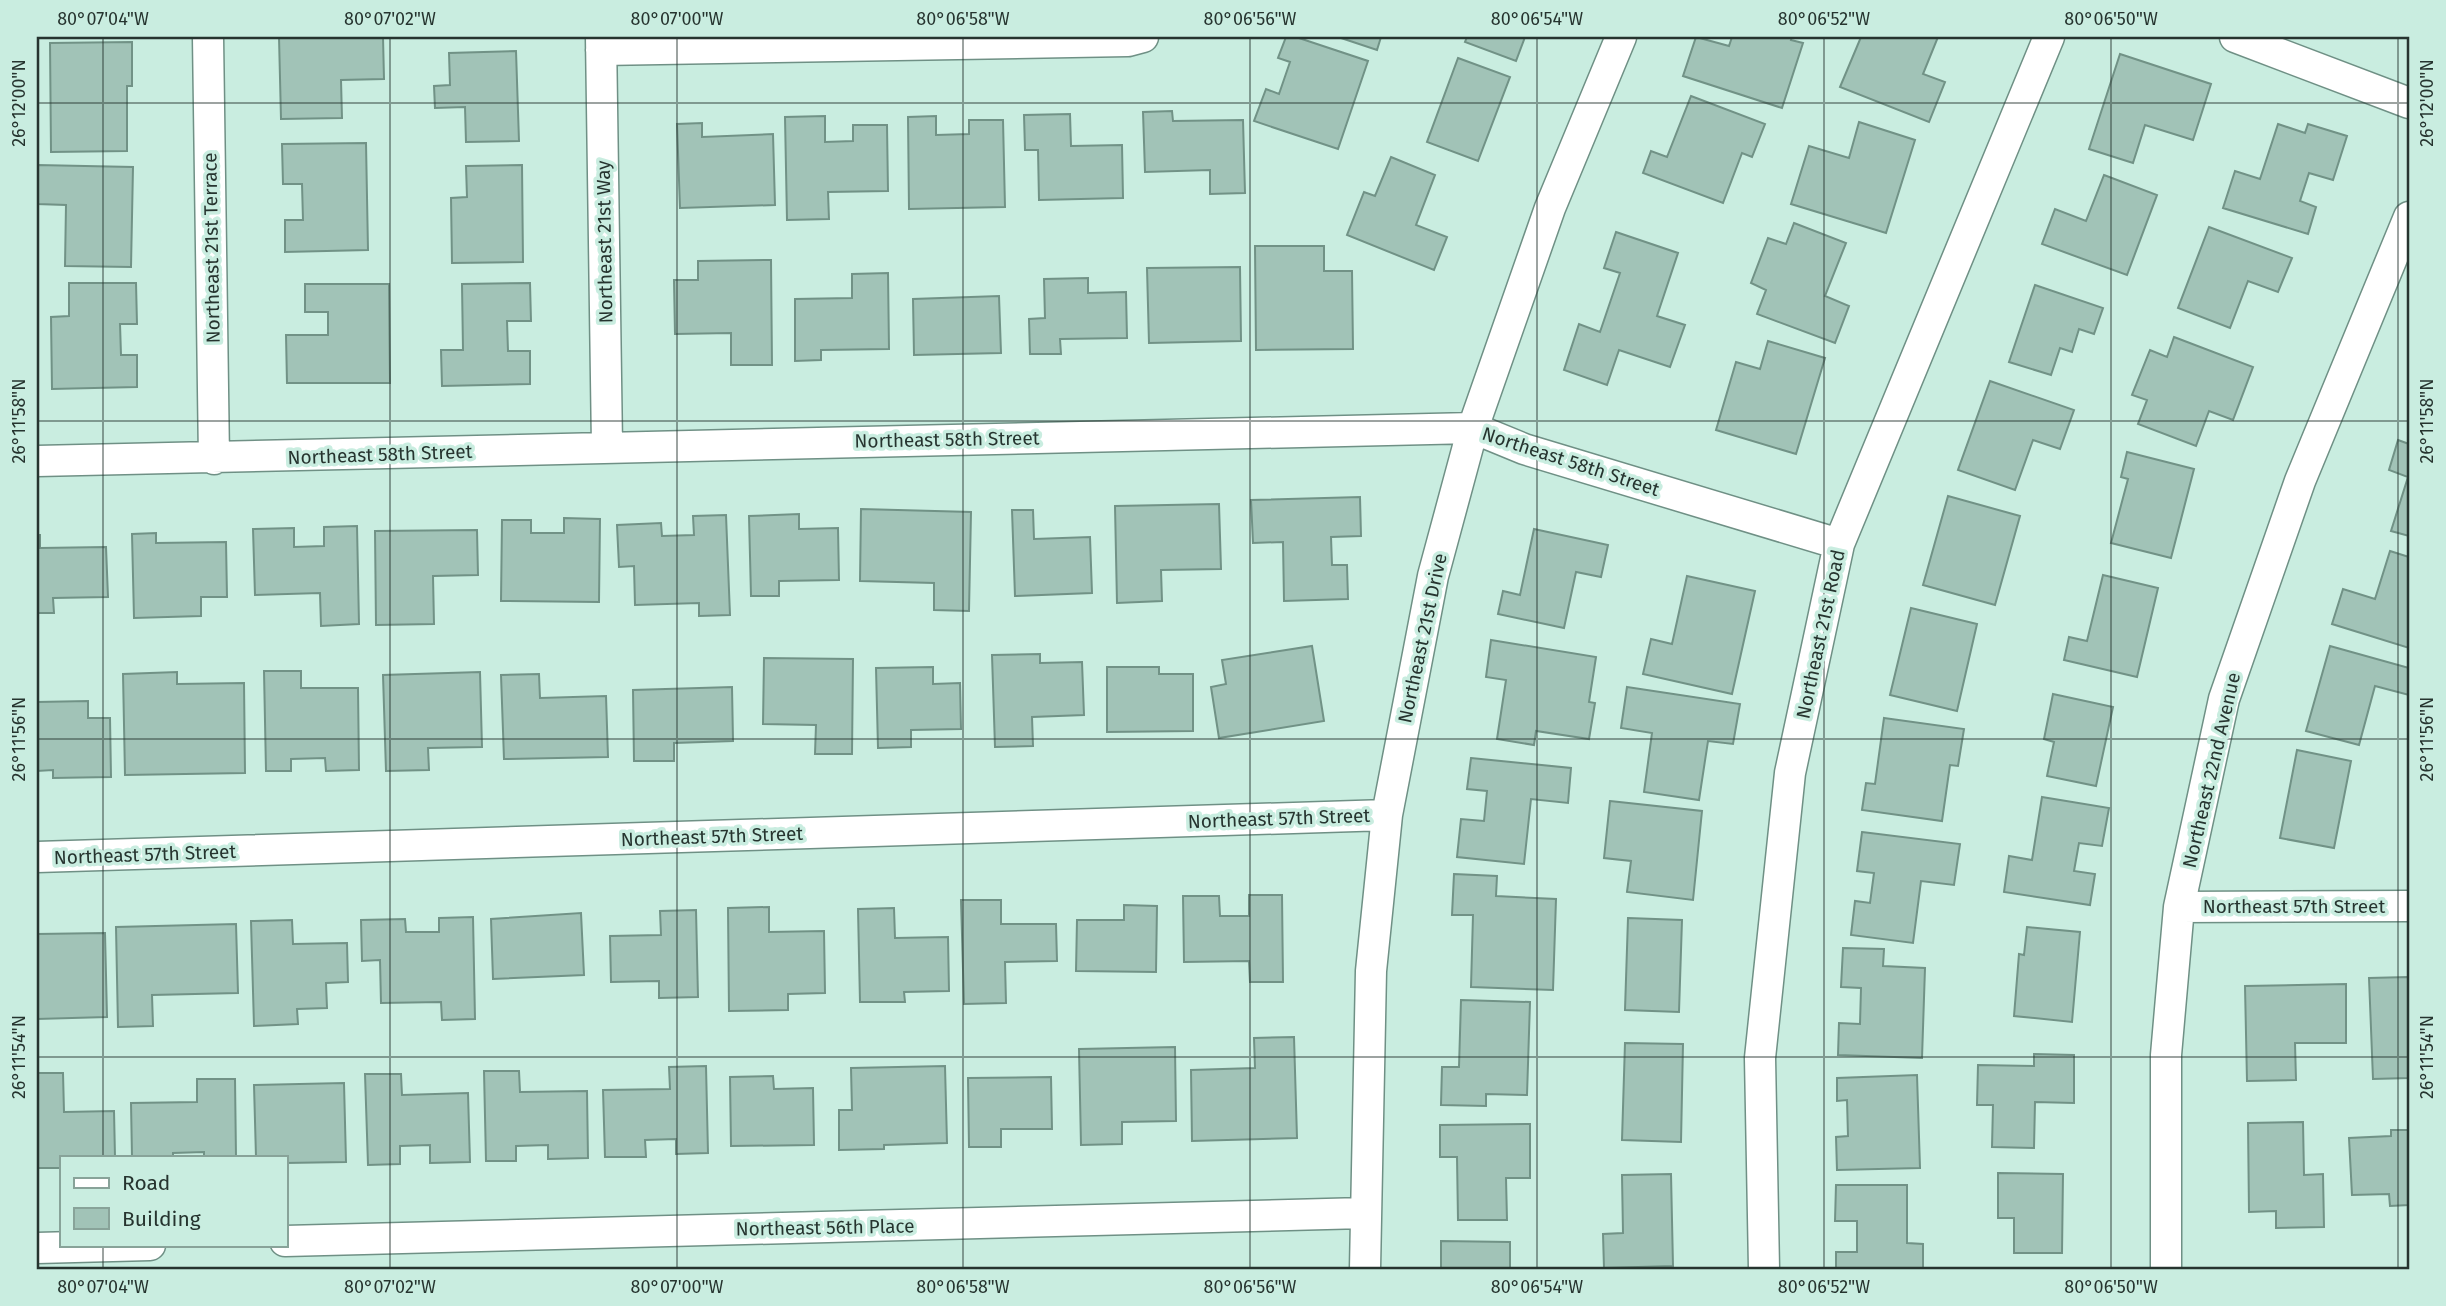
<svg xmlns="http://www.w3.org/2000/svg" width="2446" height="1306" font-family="'Fira Sans',sans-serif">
	<rect width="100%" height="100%" fill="#c9ede0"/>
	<path fill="#a1c3b7" stroke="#719286" stroke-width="2" d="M 279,37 L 383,37 L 384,79 L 341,80 L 342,118 L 281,119 Z
		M 1286,37 L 1296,37 L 1368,61 L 1338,149 L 1254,121 L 1266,89 L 1279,94 L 1290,62 L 1278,58 Z
		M 1338,37 L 1381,37 L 1377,50 Z
		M 1467,37 L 1525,37 L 1516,61 L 1465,42 Z
		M 1696,37 L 1729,46 L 1732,37 L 1792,37 L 1791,40 L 1803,43 L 1782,108 L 1683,76 Z
		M 1861,37 L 1938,37 L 1923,74 L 1945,82 L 1929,122 L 1840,87 Z
		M 132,42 L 132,86 L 127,86 L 127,151 L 51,152 L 50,43 Z
		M 516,51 L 519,141 L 466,142 L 465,107 L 435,108 L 434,86 L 450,85 L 449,53 Z
		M 2120,54 L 2211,84 L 2193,140 L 2145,125 L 2133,163 L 2089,149 Z
		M 1458,58 L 1510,77 L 1478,161 L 1427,142 Z
		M 1691,96 L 1765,124 L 1752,157 L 1742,153 L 1723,203 L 1643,173 L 1651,151 L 1667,157 Z
		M 1172,111 L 1173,121 L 1243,120 L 1245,193 L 1210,194 L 1210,170 L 1145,172 L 1143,112 Z
		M 1070,114 L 1071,146 L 1122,145 L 1123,198 L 1039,200 L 1038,150 L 1025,150 L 1024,115 Z
		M 825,116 L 825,142 L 853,141 L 853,125 L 887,125 L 888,191 L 828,192 L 829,219 L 787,220 L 785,117 Z
		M 936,116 L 936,135 L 969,134 L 969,120 L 1003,120 L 1005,207 L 909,209 L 908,117 Z
		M 1859,122 L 1915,140 L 1886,233 L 1791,204 L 1809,146 L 1849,158 Z
		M 702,123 L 702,137 L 773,134 L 775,205 L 680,208 L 677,124 Z
		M 2278,124 L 2305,133 L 2308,124 L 2347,136 L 2333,180 L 2309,173 L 2300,201 L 2316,207 L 2308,234 L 2223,208 L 2235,171 L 2260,179 Z
		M 366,143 L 368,250 L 285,252 L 285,220 L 303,220 L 302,184 L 283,184 L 282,144 Z
		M 1391,157 L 1435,175 L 1416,225 L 1447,237 L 1434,270 L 1347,235 L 1364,192 L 1375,196 Z
		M 37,165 L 133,167 L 131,267 L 65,266 L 66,205 L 37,204 Z
		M 522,165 L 523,262 L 452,263 L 451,198 L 467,197 L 466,166 Z
		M 2104,175 L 2157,195 L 2127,275 L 2042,244 L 2055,209 L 2086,221 Z
		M 1794,223 L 1846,243 L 1825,296 L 1849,306 L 1835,343 L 1757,314 L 1766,290 L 1751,283 L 1768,238 L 1786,244 Z
		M 2209,227 L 2292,258 L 2278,292 L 2248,281 L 2230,328 L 2178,308 Z
		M 1616,232 L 1678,253 L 1657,316 L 1685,325 L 1670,367 L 1619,350 L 1607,385 L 1564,370 L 1579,324 L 1600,332 L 1620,273 L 1604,268 Z
		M 1255,246 L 1324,246 L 1324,271 L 1352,271 L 1353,349 L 1256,350 Z
		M 771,260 L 772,365 L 731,365 L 731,333 L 675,334 L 674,280 L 698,280 L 698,261 Z
		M 1240,267 L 1241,341 L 1149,343 L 1147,268 Z
		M 888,273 L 889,349 L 821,350 L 821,360 L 795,361 L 795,299 L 852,298 L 852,274 Z
		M 1088,278 L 1088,293 L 1126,292 L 1127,338 L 1060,339 L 1061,354 L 1030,354 L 1029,319 L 1045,318 L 1044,279 Z
		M 69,283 L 136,283 L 137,324 L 120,324 L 121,355 L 137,355 L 137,387 L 52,389 L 51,317 L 69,316 Z
		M 530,283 L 531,321 L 507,321 L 508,351 L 530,351 L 530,384 L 442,386 L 441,350 L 463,350 L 462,284 Z
		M 305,284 L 389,284 L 390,383 L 287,383 L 286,335 L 328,335 L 328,312 L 305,312 Z
		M 2035,285 L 2103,308 L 2094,334 L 2079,329 L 2072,352 L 2060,348 L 2051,375 L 2009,362 Z
		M 999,296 L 1001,353 L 914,355 L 913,299 Z
		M 2174,337 L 2253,367 L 2233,420 L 2209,411 L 2196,446 L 2138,424 L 2147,400 L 2132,395 L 2150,350 L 2167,357 Z
		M 1768,341 L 1825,358 L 1796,454 L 1716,430 L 1736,362 L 1760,369 Z
		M 1990,381 L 2074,410 L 2060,449 L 2033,440 L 2015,490 L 1958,470 Z
		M 2398,440 L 2409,444 L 2409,536 L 2391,531 L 2408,477 L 2389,470 Z
		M 2127,452 L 2194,469 L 2171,558 L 2111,543 L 2128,479 L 2121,477 Z
		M 1948,496 L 2020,516 L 1995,605 L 1923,585 Z
		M 1360,497 L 1361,536 L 1331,537 L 1332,565 L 1347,565 L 1348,599 L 1284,601 L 1283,542 L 1253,543 L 1251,500 Z
		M 1219,504 L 1221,569 L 1161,570 L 1162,601 L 1117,603 L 1115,506 Z
		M 861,509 L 971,512 L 969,611 L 934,610 L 934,583 L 860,581 Z
		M 1012,510 L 1033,510 L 1034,539 L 1090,537 L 1092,593 L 1015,596 Z
		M 799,514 L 799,529 L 838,528 L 839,580 L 779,581 L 779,596 L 751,596 L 749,516 Z
		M 726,515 L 730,615 L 699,616 L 699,603 L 635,605 L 634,566 L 619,567 L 617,525 L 661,523 L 662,536 L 694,535 L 693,516 Z
		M 564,518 L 600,519 L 599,602 L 501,601 L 502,520 L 531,520 L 531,533 L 564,533 Z
		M 357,526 L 359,624 L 321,626 L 320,593 L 255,595 L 253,529 L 294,528 L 294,547 L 324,546 L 324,527 Z
		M 1534,529 L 1608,545 L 1601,577 L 1576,572 L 1564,628 L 1498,614 L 1503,591 L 1520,595 Z
		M 477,530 L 478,575 L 433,576 L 434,624 L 376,625 L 375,531 Z
		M 156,533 L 156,543 L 226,542 L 227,597 L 201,597 L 201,616 L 134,618 L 132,534 Z
		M 37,535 L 40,535 L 40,548 L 106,547 L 108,597 L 53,598 L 54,613 L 37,613 Z
		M 2390,551 L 2409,557 L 2409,648 L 2332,624 L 2343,589 L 2375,599 Z
		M 2103,575 L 2158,588 L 2137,677 L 2064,660 L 2069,637 L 2087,641 Z
		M 1687,576 L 1755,591 L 1732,694 L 1643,674 L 1651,639 L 1672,644 Z
		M 1911,608 L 1977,624 L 1957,711 L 1890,695 Z
		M 1491,640 L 1596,657 L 1589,702 L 1595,703 L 1589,739 L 1536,731 L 1534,745 L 1497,739 L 1506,680 L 1486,677 Z
		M 1312,646 L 1324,721 L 1219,738 L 1211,687 L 1226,684 L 1222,660 Z
		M 2330,646 L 2409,668 L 2409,695 L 2375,686 L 2359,745 L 2306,731 Z
		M 1040,654 L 1040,663 L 1082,662 L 1084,715 L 1032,717 L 1033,746 L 995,747 L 992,655 Z
		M 764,658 L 853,659 L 852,754 L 815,754 L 816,725 L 763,724 Z
		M 933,667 L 933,684 L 960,683 L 961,729 L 911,730 L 911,747 L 878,748 L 876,668 Z
		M 1107,667 L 1159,667 L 1159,674 L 1193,674 L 1193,731 L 1107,732 Z
		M 264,671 L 301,671 L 301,688 L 358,688 L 359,770 L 326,771 L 325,758 L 291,759 L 291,771 L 266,771 Z
		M 177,672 L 177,684 L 244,683 L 245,773 L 125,775 L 123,674 Z
		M 480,672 L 482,747 L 428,748 L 429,770 L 386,771 L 383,675 Z
		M 539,674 L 540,698 L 606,696 L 608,757 L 504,759 L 501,675 Z
		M 732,687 L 733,741 L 674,743 L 674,761 L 634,761 L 633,690 Z
		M 1627,687 L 1740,704 L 1733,744 L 1708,741 L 1699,800 L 1644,792 L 1652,733 L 1621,728 Z
		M 2053,694 L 2113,707 L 2096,786 L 2047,776 L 2054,742 L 2044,739 Z
		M 88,701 L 88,718 L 110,718 L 111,777 L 53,778 L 53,770 L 37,771 L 37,702 Z
		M 1884,718 L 1964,729 L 1958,766 L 1950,765 L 1942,821 L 1862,810 L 1866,783 L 1875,784 Z
		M 2297,750 L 2351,761 L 2334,848 L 2280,838 Z
		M 1471,758 L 1571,768 L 1568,803 L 1531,799 L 1524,864 L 1457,857 L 1461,819 L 1484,821 L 1487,791 L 1467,789 Z
		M 2042,797 L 2109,808 L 2102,846 L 2079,843 L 2074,871 L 2095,874 L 2090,905 L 2004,892 L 2009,856 L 2032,860 Z
		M 1610,801 L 1702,811 L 1693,900 L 1627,892 L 1631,861 L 1604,858 Z
		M 1862,832 L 1960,844 L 1954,885 L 1921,881 L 1913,943 L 1851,935 L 1855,901 L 1870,903 L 1874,873 L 1857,871 Z
		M 1454,874 L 1497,876 L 1496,896 L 1556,899 L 1553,990 L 1471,987 L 1473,915 L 1452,915 Z
		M 1249,895 L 1282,895 L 1283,982 L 1250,982 L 1249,961 L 1184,962 L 1183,896 L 1219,896 L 1220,916 L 1249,916 Z
		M 961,900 L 1001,900 L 1001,924 L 1056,924 L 1057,961 L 1005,962 L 1006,1003 L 964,1004 Z
		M 1124,905 L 1157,906 L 1156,972 L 1076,971 L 1077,920 L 1124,920 Z
		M 769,907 L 769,932 L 824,931 L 825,993 L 788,994 L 788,1010 L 729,1011 L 728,908 Z
		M 894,908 L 895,938 L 948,937 L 949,991 L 904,992 L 905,1002 L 860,1002 L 858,909 Z
		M 696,910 L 698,997 L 659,998 L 659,981 L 611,982 L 610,936 L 661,935 L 660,911 Z
		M 581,913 L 584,975 L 493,979 L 491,919 Z
		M 473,917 L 475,1019 L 442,1020 L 441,1002 L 381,1003 L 380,960 L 362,961 L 361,920 L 405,919 L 406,932 L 439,932 L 439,918 Z
		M 1628,918 L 1682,920 L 1679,1012 L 1625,1010 Z
		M 292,920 L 293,944 L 347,943 L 348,982 L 326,983 L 327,1008 L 297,1009 L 298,1024 L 254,1026 L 251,921 Z
		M 236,924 L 238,993 L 152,995 L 153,1026 L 118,1027 L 116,927 Z
		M 2027,927 L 2080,932 L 2072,1022 L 2014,1016 L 2019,954 L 2024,955 Z
		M 105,933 L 107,1017 L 37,1019 L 37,934 Z
		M 1843,948 L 1884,949 L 1883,966 L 1925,968 L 1922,1058 L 1838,1055 L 1839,1023 L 1860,1024 L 1861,988 L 1841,987 Z
		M 2408,977 L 2409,1078 L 2373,1079 L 2369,978 Z
		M 2346,984 L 2346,1043 L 2295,1043 L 2296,1080 L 2247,1081 L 2245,986 Z
		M 1461,1000 L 1530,1002 L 1527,1095 L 1486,1094 L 1486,1106 L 1441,1105 L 1442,1067 L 1459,1067 Z
		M 1294,1037 L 1297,1138 L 1192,1141 L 1191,1070 L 1255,1068 L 1254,1038 Z
		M 1625,1043 L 1683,1044 L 1681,1142 L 1622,1140 Z
		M 1175,1047 L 1176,1121 L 1122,1122 L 1122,1144 L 1081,1145 L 1079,1049 Z
		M 2034,1054 L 2074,1055 L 2074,1103 L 2035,1102 L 2034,1148 L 1992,1147 L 1993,1105 L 1977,1105 L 1978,1065 L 2034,1066 Z
		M 706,1066 L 708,1153 L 676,1154 L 676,1139 L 645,1140 L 646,1157 L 605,1157 L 603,1090 L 670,1089 L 669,1067 Z
		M 945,1066 L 947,1143 L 884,1145 L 884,1149 L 839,1150 L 839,1110 L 852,1110 L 851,1068 Z
		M 484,1071 L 519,1071 L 520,1092 L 587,1091 L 588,1158 L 548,1159 L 548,1145 L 516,1146 L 516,1161 L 486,1161 Z
		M 37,1073 L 63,1073 L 64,1112 L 114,1111 L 115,1157 L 61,1157 L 61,1168 L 37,1168 Z
		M 365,1074 L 401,1074 L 402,1095 L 468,1093 L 470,1162 L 430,1163 L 430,1145 L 400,1146 L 400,1164 L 368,1165 Z
		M 1917,1075 L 1920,1168 L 1837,1170 L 1836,1137 L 1848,1136 L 1847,1100 L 1837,1101 L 1837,1078 Z
		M 773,1076 L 774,1089 L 813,1088 L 814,1145 L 731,1146 L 730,1077 Z
		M 1051,1077 L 1052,1129 L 1001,1129 L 1001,1147 L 969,1147 L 968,1078 Z
		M 197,1079 L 235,1079 L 236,1157 L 204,1157 L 204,1152 L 173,1153 L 173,1157 L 132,1157 L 131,1103 L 197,1102 Z
		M 344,1083 L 346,1162 L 285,1163 L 285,1157 L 256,1157 L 254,1085 Z
		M 2303,1122 L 2304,1175 L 2323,1174 L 2324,1227 L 2276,1228 L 2276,1211 L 2249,1212 L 2248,1123 Z
		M 1530,1124 L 1530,1178 L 1506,1178 L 1507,1220 L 1458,1220 L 1457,1157 L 1440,1157 L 1440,1125 Z
		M 2391,1130 L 2409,1130 L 2409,1205 L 2390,1206 L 2389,1194 L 2352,1195 L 2349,1138 L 2391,1136 Z
		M 1998,1173 L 2063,1174 L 2062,1253 L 2014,1253 L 2014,1218 L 1998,1218 Z
		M 1671,1174 L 1673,1266 L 1604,1268 L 1603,1234 L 1623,1233 L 1622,1175 Z
		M 1836,1185 L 1907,1185 L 1907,1243 L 1923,1244 L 1923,1269 L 1836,1269 L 1836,1252 L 1857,1252 L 1857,1221 L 1835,1221 Z
		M 1441,1241 L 1510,1242 L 1510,1269 L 1441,1269 Z"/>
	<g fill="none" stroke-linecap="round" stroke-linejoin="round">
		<defs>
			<path id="street" d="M 208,37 L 214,459
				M 601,37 L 607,446
				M 2235,37 L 2409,103
				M 601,50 L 1128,41 L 1143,37
				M 37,461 L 1473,428 L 1524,449 L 1839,544
				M 37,857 L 1387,815
				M 2179,907 L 2409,906
				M 285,1241 L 1364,1213
				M 37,1248 L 150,1245
				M 1365,1269 L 1371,971 L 1387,815 L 1433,576 L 1473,428 L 1550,208 L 1621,37
				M 1764,1269 L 1760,1058 L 1790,773 L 1839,544 L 2049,37
				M 2166,1269 L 2166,1055 L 2179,907 L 2224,699 L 2300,481 L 2409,217"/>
		</defs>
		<use href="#street" stroke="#6f9085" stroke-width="33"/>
		<use href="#street" stroke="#fff" stroke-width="30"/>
	</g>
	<path fill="none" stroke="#26342f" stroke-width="2" stroke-opacity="0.45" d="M 103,37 L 103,1157M 390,37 L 390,1269M 677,37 L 677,1269M 963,37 L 963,1269M 1250,37 L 1250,1269M 1537,37 L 1537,1269M 1824,37 L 1824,1269M 2111,37 L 2111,1269M 2398,37 L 2398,1269M 37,103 L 2409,103M 37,421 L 2409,421M 37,739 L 2409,739M 37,1057 L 2409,1057M 103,1245 L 103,1269"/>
	<g text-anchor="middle" stroke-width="7" stroke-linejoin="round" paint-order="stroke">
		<g font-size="19" fill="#26342f" stroke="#c9ede0">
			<text transform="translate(604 242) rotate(-91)" y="7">Northeast 21st Way</text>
			<text transform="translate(211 248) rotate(-91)" y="7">Northeast 21st Terrace</text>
			<text transform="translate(947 439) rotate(-1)" y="7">Northeast 58th Street</text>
			<text transform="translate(380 454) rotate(-2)" y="7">Northeast 58th Street</text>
			<text transform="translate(1571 461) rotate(18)" y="7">Northeast 58th Street</text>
			<text transform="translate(1820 634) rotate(-78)" y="7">Northeast 21st Road</text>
			<text transform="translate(1422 638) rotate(-78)" y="7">Northeast 21st Drive</text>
			<text transform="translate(2211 770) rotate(-77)" y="7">Northeast 22nd Avenue</text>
			<text transform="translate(1279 818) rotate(-2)" y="7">Northeast 57th Street</text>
			<text transform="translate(712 836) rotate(-2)" y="7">Northeast 57th Street</text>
			<text transform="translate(145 854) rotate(-2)" y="7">Northeast 57th Street</text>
			<text x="2294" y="913">Northeast 57th Street</text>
			<text transform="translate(825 1227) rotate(-1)" y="7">Northeast 56th Place</text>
		</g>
	</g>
	<rect width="2446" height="1306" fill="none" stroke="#c9ede0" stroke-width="77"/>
	<rect x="60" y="1156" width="228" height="91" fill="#c9ede0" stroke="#88a399" stroke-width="2"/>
	<rect x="74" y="1178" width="35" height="10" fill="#ffffff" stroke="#88a399" stroke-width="2"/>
	<text x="122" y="1190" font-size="21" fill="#26342f">Road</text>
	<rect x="74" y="1208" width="35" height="21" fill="#a1c3b7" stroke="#88a399" stroke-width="2"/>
	<text x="122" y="1226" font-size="21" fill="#26342f">Building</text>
	<rect x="38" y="38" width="2370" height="1230" fill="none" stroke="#26342f" stroke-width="2.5"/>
	<g font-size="18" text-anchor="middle" fill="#26342f">
		<text x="103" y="25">80°07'04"W</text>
		<text x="390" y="25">80°07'02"W</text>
		<text x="677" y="25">80°07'00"W</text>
		<text x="963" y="25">80°06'58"W</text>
		<text x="1250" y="25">80°06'56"W</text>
		<text x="1537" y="25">80°06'54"W</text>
		<text x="1824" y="25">80°06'52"W</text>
		<text x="2111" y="25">80°06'50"W</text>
		<text transform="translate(19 103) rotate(-90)" y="6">26°12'00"N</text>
		<text transform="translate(2427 103) rotate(-90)" y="6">26°12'00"N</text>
		<text transform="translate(19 421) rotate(-90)" y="6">26°11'58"N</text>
		<text transform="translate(2427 421) rotate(-90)" y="6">26°11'58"N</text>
		<text transform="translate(19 739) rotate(-90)" y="6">26°11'56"N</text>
		<text transform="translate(2427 739) rotate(-90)" y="6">26°11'56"N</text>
		<text transform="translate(19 1057) rotate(-90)" y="6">26°11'54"N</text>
		<text transform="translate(2427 1057) rotate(-90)" y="6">26°11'54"N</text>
		<text x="103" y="1293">80°07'04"W</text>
		<text x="390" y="1293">80°07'02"W</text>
		<text x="677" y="1293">80°07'00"W</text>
		<text x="963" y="1293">80°06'58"W</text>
		<text x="1250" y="1293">80°06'56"W</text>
		<text x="1537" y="1293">80°06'54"W</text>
		<text x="1824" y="1293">80°06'52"W</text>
		<text x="2111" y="1293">80°06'50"W</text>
	</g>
</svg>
